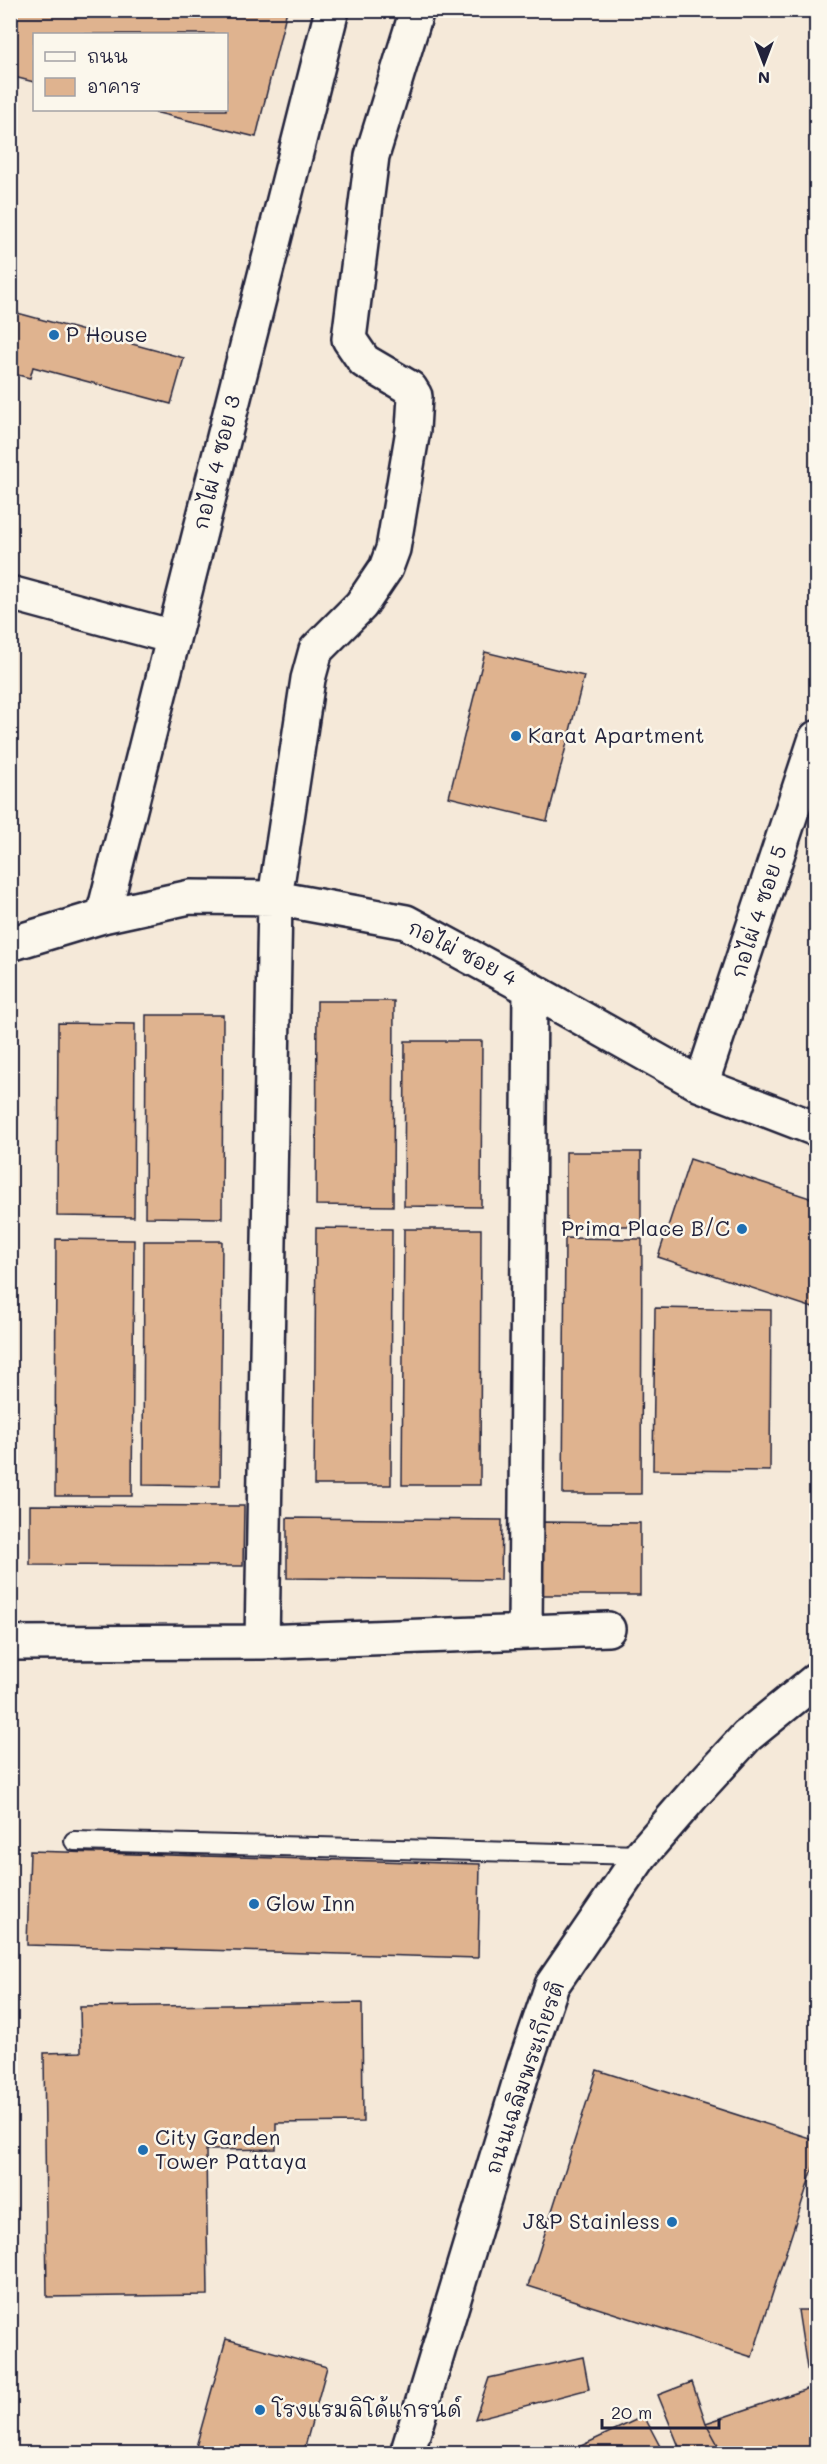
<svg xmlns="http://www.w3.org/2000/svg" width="827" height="2464" font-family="Mali,'Playpen Sans Thai',sans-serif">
	<rect width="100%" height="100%" fill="#f5e9d9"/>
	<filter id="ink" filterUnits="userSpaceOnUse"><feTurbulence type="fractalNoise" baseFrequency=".0167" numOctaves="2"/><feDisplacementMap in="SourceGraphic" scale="12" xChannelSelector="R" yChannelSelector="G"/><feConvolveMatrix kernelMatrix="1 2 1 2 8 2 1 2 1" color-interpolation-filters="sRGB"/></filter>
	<g filter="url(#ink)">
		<path fill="#dfb38f" stroke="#22223b" stroke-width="1.5" d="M 10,10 L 287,10 L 256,137 L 146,110 L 226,110 L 226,34 L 34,34 L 34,82 L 10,76 Z
			M 10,311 L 184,358 L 171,404 L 33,367 L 30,378 L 10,373 Z
			M 485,652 L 584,676 L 547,821 L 449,797 Z
			M 317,1001 L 394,1001 L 393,1206 L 316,1205 Z
			M 146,1015 L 223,1015 L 222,1218 L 145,1217 Z
			M 58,1023 L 135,1024 L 134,1217 L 57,1216 Z
			M 405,1041 L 482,1041 L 481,1207 L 404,1206 Z
			M 566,1152 L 641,1152 L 641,1226 L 566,1226 Z
			M 690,1159 L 816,1200 L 816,1309 L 658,1257 Z
			M 316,1228 L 392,1229 L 391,1485 L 314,1485 Z
			M 404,1229 L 481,1229 L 480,1485 L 402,1485 Z
			M 565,1238 L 642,1239 L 641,1494 L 563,1494 Z
			M 56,1239 L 134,1240 L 132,1496 L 55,1496 Z
			M 144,1241 L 222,1241 L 220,1486 L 143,1485 Z
			M 655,1308 L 771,1310 L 770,1471 L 653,1470 Z
			M 30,1505 L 244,1506 L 243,1566 L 30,1565 Z
			M 287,1518 L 502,1520 L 501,1580 L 287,1578 Z
			M 541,1522 L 640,1523 L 640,1595 L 540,1595 Z
			M 30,1851 L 480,1864 L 478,1958 L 27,1945 Z
			M 362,2003 L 363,2122 L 276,2123 L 276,2149 L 206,2150 L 208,2295 L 47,2297 L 44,2053 L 81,2052 L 80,2007 Z
			M 597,2070 L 816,2140 L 816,2159 L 752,2357 L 528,2286 Z
			M 798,2310 L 816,2310 L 816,2454 L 723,2454 L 706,2423 L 810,2388 Z
			M 226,2339 L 327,2367 L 303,2454 L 194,2454 Z
			M 583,2357 L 589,2389 L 475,2419 L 489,2378 Z
			M 692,2382 L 706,2423 L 723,2454 L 682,2454 L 658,2395 Z
			M 644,2416 L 664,2454 L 564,2454 Z"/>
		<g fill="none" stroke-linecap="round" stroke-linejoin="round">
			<defs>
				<path id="lane" d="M 74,1841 L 641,1855"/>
				<path id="street" d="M 10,593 L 173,637
					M 103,916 L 332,10
					M 10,944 L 103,916 L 190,897 L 275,898 L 406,922 L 530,989 L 701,1085 L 816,1129
					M 701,1085 L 816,738
					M 525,1631 L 530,989
					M 262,1642 L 275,898 L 308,679 L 316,650 L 361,605 L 386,568 L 393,549 L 413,430 L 415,396 L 410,388 L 364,361 L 349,339 L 372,156 L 417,10
					M 10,1643 L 262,1642 L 608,1629"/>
				<path id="secondary" d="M 407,2454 L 524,2067 L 552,1985 L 641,1855 L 692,1796 L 747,1736 L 816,1680"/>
			</defs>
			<use href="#lane" stroke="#22223b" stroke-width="22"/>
			<use href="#street" stroke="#22223b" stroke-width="38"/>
			<use href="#secondary" stroke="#22223b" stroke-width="38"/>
			<use href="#lane" stroke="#fbf7ec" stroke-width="18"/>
			<use href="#street" stroke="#fbf7ec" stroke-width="33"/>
			<use href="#secondary" stroke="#fbf7ec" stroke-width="33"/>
		</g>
	</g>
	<g fill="#1f6fb2" stroke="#fbf7ec" stroke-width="2">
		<circle cx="54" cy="335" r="6"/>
		<circle cx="516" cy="736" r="6"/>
		<circle cx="742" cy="1229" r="6"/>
		<circle cx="254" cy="1904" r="6"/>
		<circle cx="143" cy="2150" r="6"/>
		<circle cx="672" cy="2222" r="6"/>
		<circle cx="260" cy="2410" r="6"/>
	</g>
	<g text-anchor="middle" stroke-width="5" stroke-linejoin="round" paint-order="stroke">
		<g font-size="21" fill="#22223b" stroke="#fbf7ec" text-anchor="start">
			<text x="66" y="342">P House</text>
			<text x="528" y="743">Karat Apartment</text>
			<text x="730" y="1236" text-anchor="end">Prima Place B/C</text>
			<text x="266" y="1911">Glow Inn</text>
			<text x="155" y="2145">City Garden<tspan x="155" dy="24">Tower Pattaya</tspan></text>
			<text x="660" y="2229" text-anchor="end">J&amp;P Stainless</text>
			<text x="272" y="2417">โรงแรมลิโด้แกรนด์</text>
		</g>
		<g font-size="21" fill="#22223b" stroke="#fbf7ec">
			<text transform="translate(217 463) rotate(-76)" y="7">กอไผ่ 4 ซอย 3</text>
			<text transform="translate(759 912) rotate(-72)" y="7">กอไผ่ 4 ซอย 5</text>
			<text transform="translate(462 953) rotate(27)" y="7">กอไผ่ ซอย 4</text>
			<text transform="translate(525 2078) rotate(-71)" y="7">ถนนเฉลิมพระเกียรติ</text>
		</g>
	</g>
	<rect width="827" height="2464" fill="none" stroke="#fbf7ec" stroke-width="36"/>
	<rect x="18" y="18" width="791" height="2428" fill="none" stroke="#22223b" stroke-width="2" filter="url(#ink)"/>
	<rect x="33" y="33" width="195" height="78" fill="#fbf7ec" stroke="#a4a2a5" stroke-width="1.5"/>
	<rect x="45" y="52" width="30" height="9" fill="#fbf7ec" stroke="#a4a2a5" stroke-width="1.5"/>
	<text x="87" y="63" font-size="18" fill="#22223b">ถนน</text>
	<rect x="45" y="78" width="30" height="18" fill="#dfb38f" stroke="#a4a2a5" stroke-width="1.5"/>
	<text x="87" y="93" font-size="18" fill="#22223b">อาคาร</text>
	<g transform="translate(764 63) rotate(180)" stroke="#fbf7ec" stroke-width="4.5" paint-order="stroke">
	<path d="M0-4.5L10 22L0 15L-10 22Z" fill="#22223b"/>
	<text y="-9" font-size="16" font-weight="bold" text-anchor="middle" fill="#22223b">N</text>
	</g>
	<path d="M602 2419v9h117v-9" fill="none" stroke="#22223b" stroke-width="3"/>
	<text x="611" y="2419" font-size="18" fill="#22223b" stroke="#fbf7ec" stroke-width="4.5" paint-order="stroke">20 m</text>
</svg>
